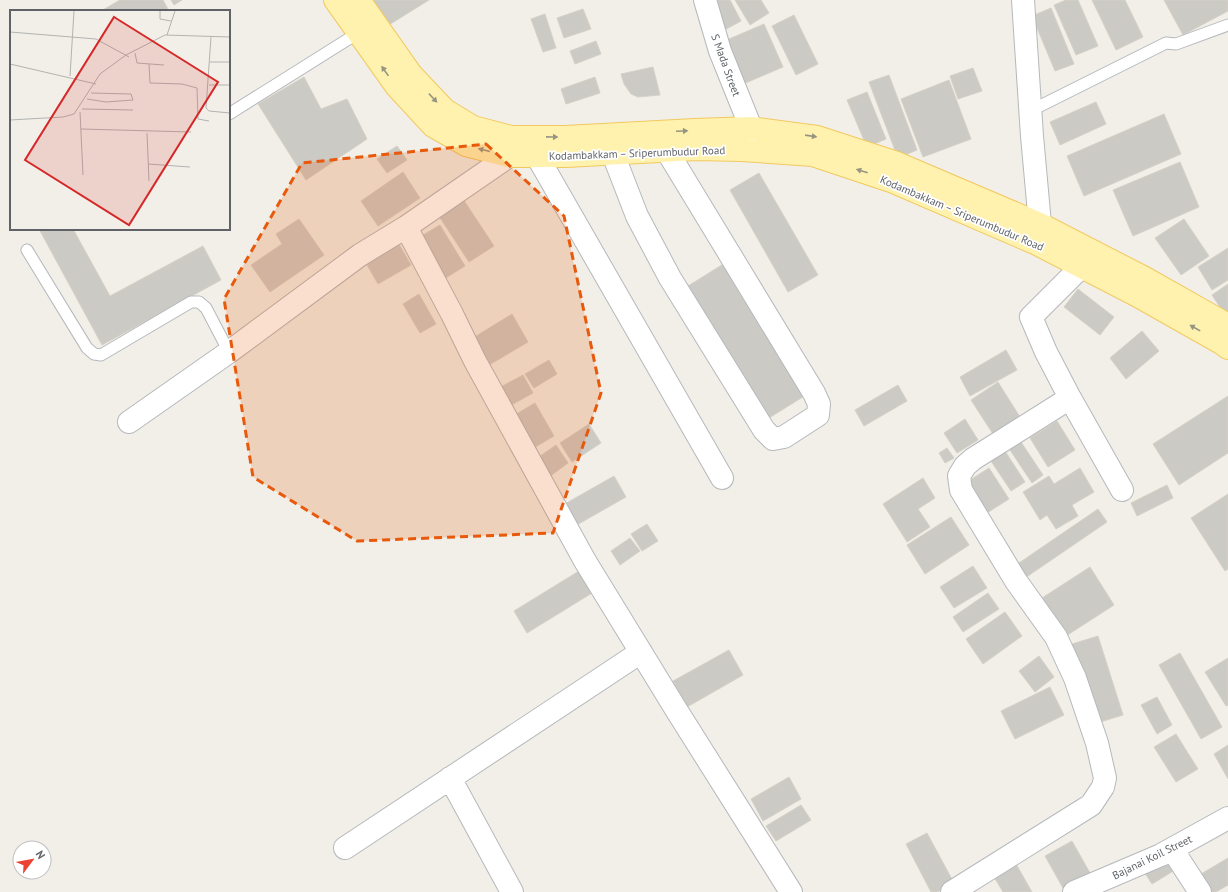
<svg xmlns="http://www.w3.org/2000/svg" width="1228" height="892" font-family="'PT Sans',sans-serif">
	<rect width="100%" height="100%" fill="#f1efe8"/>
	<path fill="#cccac5" stroke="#d6d1c6" d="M 120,0 L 163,0 L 169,11 L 101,11 Z
		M 171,0 L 182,0 L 174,5 Z
		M 367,0 L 429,0 L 384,28 Z
		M 707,0 L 730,0 L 741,21 L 717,34 Z
		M 735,0 L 761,0 L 769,13 L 750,25 Z
		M 1066,0 L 1078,0 L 1098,46 L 1076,55 L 1054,5 Z
		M 1092,0 L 1125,0 L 1143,37 L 1116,50 Z
		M 1164,0 L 1228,0 L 1228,11 L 1183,35 Z
		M 1051,8 L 1074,64 L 1055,71 L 1032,16 Z
		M 583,9 L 591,29 L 564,38 L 557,18 Z
		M 545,14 L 556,48 L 543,52 L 531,19 Z
		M 794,15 L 818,64 L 796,75 L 772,26 Z
		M 764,24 L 783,67 L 741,85 L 722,42 Z
		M 596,41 L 601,54 L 575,64 L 570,51 Z
		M 653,67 L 660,95 L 638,97 L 631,94 L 624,84 L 621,74 Z
		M 973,68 L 982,91 L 958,99 L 950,76 Z
		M 889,75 L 917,150 L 898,158 L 869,82 Z
		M 304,77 L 321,109 L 347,99 L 367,139 L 306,180 L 258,104 Z
		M 595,77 L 600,93 L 566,104 L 561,89 Z
		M 949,80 L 971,139 L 923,157 L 901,99 Z
		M 867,92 L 886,139 L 867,147 L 847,100 Z
		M 1096,102 L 1106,124 L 1060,145 L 1050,122 Z
		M 1164,114 L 1181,154 L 1084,196 L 1067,156 Z
		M 397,146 L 407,160 L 387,173 L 377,159 Z
		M 1180,162 L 1199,207 L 1133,236 L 1113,190 Z
		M 403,172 L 420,198 L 378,226 L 361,201 Z
		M 759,173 L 818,275 L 788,292 L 730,190 Z
		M 459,193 L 494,246 L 469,262 L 435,210 Z
		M 299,219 L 324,255 L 270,292 L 251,265 L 282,244 L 276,234 Z
		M 1184,219 L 1209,256 L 1181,275 L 1155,238 Z
		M 440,225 L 465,266 L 444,279 L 418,238 Z
		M 39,229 L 73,229 L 110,296 L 203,246 L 221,280 L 102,345 Z
		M 396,239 L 411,265 L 378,284 L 363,258 Z
		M 1228,248 L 1228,280 L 1212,290 L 1198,267 Z
		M 725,263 L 806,395 L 769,418 L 688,286 Z
		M 1228,284 L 1228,318 L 1227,318 L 1212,295 Z
		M 1078,289 L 1114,317 L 1100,335 L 1064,307 Z
		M 419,294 L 436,324 L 420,333 L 403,304 Z
		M 512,314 L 528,342 L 484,368 L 468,341 Z
		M 1142,331 L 1159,351 L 1126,379 L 1110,358 Z
		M 1006,350 L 1017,370 L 970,396 L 960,377 Z
		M 549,360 L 557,374 L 534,388 L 525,374 Z
		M 523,375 L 533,393 L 506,408 L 495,390 Z
		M 998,382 L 1020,417 L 993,434 L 971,400 Z
		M 898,385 L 907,401 L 864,426 L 855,410 Z
		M 1228,396 L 1228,453 L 1179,485 L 1153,444 Z
		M 535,403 L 554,436 L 532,449 L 513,416 Z
		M 965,419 L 978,440 L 957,453 L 944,433 Z
		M 1057,421 L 1075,450 L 1048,467 L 1030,438 Z
		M 589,424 L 601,443 L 572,462 L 560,443 Z
		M 1019,439 L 1043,475 L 1032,483 L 1008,447 Z
		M 556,445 L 568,463 L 549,477 L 536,459 Z
		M 947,448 L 954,458 L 945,463 L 939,453 Z
		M 1005,451 L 1025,482 L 1011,491 L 991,461 Z
		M 989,468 L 1009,499 L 987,513 L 967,482 Z
		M 1080,468 L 1094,492 L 1072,505 L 1078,516 L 1056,529 L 1047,515 L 1040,520 L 1023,492 L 1049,476 L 1054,484 Z
		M 614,476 L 626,497 L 575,526 L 563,505 Z
		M 923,478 L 935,498 L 918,509 L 930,527 L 907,542 L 883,504 Z
		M 1167,485 L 1173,498 L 1137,516 L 1131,503 Z
		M 1228,494 L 1228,569 L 1225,571 L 1191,518 Z
		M 1098,509 L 1107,522 L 1025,578 L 1016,565 Z
		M 951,517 L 969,545 L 925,574 L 907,545 Z
		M 647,524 L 658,541 L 642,551 L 631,534 Z
		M 630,538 L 640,551 L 620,565 L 611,551 Z
		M 973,566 L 987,588 L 954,608 L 940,587 Z
		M 1090,567 L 1114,605 L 1066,636 L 1042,598 Z
		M 579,571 L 592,593 L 527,633 L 514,611 Z
		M 988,593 L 999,609 L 963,632 L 953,617 Z
		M 1005,612 L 1022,636 L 983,664 L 966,639 Z
		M 1098,636 L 1123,715 L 1097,723 L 1072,644 Z
		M 729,650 L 743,675 L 687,707 L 673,681 Z
		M 1180,653 L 1222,727 L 1201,739 L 1159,665 Z
		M 1039,656 L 1054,677 L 1035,692 L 1019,671 Z
		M 1228,658 L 1228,705 L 1226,706 L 1205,672 Z
		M 1050,687 L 1064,715 L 1015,739 L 1001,711 Z
		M 1157,697 L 1172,725 L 1157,734 L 1141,705 Z
		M 1176,734 L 1198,769 L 1176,782 L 1154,747 Z
		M 1228,745 L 1228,779 L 1214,754 Z
		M 789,777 L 801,799 L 763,821 L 751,799 Z
		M 801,805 L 811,820 L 776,841 L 766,826 Z
		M 927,833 L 954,883 L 937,892 L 931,892 L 906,844 Z
		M 1072,841 L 1090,873 L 1063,888 L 1045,856 Z
		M 1167,856 L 1175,870 L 1152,884 L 1143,870 Z
		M 1228,858 L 1228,885 L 1216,892 L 1212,892 L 1201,874 Z
		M 1016,864 L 1032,892 L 1003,892 L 994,877 Z"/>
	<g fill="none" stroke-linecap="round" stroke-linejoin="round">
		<defs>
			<path id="lane" d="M 1030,111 L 1166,43 L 1176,44 L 1228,25
				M 229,114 L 358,33
				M 27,250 L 87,348 L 94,354 L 101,355 L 191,302 L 199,302 L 206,308 L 229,352"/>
			<path id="street" d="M 705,0 L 720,51 L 751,128 L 747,146
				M 1023,0 L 1032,136 L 1040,224 L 1037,242
				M 613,154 L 637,216 L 670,278 L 764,430 L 773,439 L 784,437 L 818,415 L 819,404 L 814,393 L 667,151
				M 537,156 L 722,478
				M 406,227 L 452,314 L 475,361 L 585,561 L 677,711 L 791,892
				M 1081,267 L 1031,317 L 1046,352 L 1070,398 L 1122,490
				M 129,422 L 229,352 L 360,255 L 406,227 L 509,156
				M 450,778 L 512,892
				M 345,848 L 641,652
				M 1172,849 L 1200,892
				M 952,892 L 1091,805 L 1103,787 L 1105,778 L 1097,743 L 1075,678 L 1056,637 L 1016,581 L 961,490 L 959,476 L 965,466 L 973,459 L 1070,398
				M 1074,892 L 1161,855 L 1228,818"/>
			<path id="primary" d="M 335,0 L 396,86 L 433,126 L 466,145 L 509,156 L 566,156 L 696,149 L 742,150 L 813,155 L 891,181 L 1037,244 L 1136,295 L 1221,343 L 1228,348
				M 359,0 L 411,74 L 445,110 L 473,127 L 511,137 L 565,137 L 695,130 L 751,128 L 817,137 L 897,163 L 1040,224 L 1145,278 L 1228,325"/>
		</defs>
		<use href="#lane" stroke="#b5b8bc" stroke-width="13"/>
		<use href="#street" stroke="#b5b8bc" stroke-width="24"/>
		<use href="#primary" stroke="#f2c960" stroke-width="24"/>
		<use href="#lane" stroke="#fff" stroke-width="11"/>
		<use href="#street" stroke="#fff" stroke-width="22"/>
		<use href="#primary" stroke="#fff2af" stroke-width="22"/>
	</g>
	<defs><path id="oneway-solid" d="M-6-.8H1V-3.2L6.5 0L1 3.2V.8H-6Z"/></defs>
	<g fill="#979581">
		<use href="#oneway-solid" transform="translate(385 71) rotate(-125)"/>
		<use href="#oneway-solid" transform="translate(433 98) rotate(47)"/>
		<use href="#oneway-solid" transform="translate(682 131) rotate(-3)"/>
		<use href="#oneway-solid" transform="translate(811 136) rotate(8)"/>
		<use href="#oneway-solid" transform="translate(552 137) rotate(1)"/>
		<use href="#oneway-solid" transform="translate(484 150) rotate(-166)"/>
		<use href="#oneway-solid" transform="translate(862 171) rotate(-162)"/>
		<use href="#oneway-solid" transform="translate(1195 328) rotate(-151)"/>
	</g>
	<path fill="#e8590c" fill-opacity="0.2" stroke="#e8590c" stroke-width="3" stroke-dasharray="8 5" stroke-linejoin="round" d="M 486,144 L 564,216 L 601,393 L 553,533 L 357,541 L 253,477 L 224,299 L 302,163 Z"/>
	<g text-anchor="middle" stroke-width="3.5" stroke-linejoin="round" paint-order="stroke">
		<g font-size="11" fill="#5f6368" stroke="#fff">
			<text transform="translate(726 65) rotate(70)" y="4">S Mada Street</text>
			<text transform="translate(637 153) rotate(-2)" y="4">Kodambakkam – Sriperumbudur Road</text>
			<text transform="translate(962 213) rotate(23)" y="4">Kodambakkam – Sriperumbudur Road</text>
			<text transform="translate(1152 857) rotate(-26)" y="4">Bajanai Koil Street</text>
		</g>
	</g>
	<g transform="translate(10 10)">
		<rect width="220" height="220" fill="#f1efe8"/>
		<path fill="none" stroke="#b3b3b1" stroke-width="1" d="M 150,1 L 150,9 L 161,11M 0,22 L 86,29 L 119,47M 157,25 L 165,1M 201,27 L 196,98 L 199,101 L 220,103M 125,43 L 127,53 L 154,55M 200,52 L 220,52M 0,54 L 86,74M 139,54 L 140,73 L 172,74 L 187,78 L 188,109 L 199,111M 60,66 L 64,1M 199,75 L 220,75M 77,89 L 96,92 L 123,90 L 121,84 L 81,83M 72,99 L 123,100M 70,102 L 73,165M 0,110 L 53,107 L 64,104 L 90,64 L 116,45 L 155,25 L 220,27M 71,119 L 181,122M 137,123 L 139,171M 138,154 L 180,157"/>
		<path fill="#d62828" fill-opacity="0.15" stroke="#d62828" stroke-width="2" d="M 104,7 L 208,72 L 119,215 L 15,150 Z"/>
		<rect width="220" height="220" fill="none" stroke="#5f6368" stroke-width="2"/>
	</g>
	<g transform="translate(32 860) rotate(58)"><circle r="19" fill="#ffffff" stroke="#bfc1c3"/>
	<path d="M0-3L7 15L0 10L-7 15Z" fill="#ea4335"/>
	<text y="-6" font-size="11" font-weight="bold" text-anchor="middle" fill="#5f6368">N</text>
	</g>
</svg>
